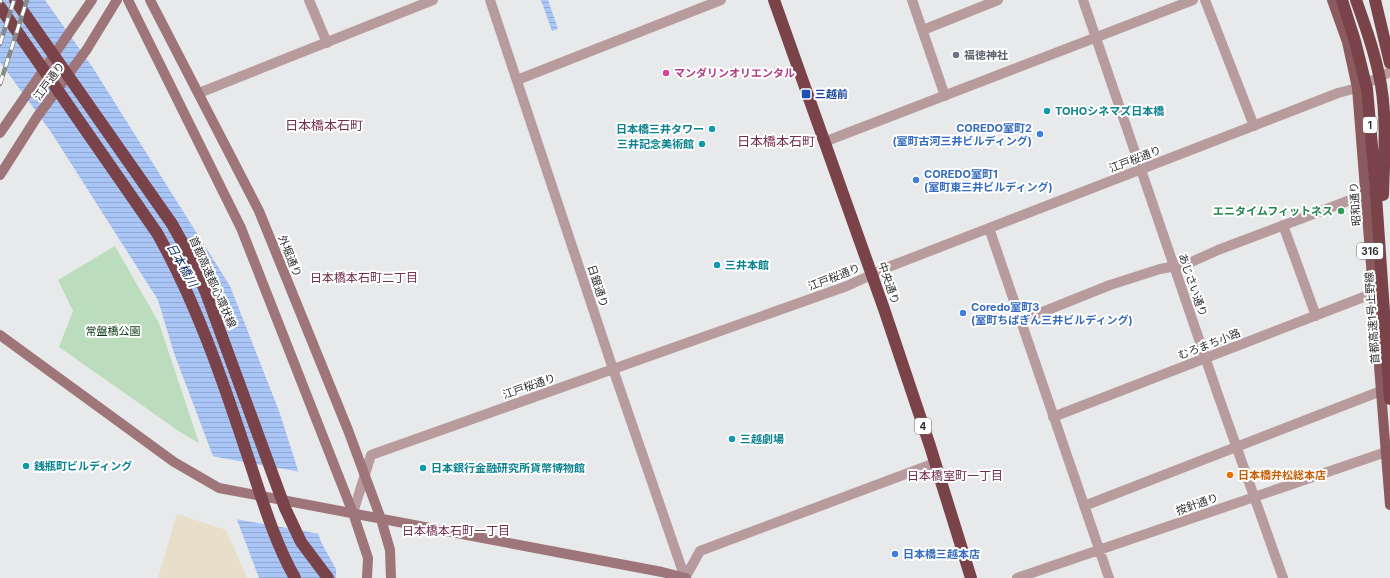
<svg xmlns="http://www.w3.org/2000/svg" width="1390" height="578" font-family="Inter,'Noto Sans JP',sans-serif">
	<defs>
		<pattern id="water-rules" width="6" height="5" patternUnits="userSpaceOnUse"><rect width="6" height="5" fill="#a9c6f6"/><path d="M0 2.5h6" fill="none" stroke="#92aad3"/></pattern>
	</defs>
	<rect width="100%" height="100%" fill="#e8e9ea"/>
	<path fill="#e8dec9" d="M 177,514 L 226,530 L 247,578 L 158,578 Z"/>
	<path fill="#bcddbd" d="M 115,246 L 159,323 L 199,443 L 180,432 L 59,347 L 73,311 L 58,280 Z"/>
	<path fill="url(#water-rules)" d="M 0,0 L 45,0 L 93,68 L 230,286 L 279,411 L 321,542 L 336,569 L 336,578 L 259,578 L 174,353 L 158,300 L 51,132 L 0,62 Z
		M 541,0 L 548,0 L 558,29 L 552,31 Z"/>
	<path fill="#e8e9ea" d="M 211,456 L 301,472 L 320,534 L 235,519 Z"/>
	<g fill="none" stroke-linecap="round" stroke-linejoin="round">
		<path stroke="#b89b9d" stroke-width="10" d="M 309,0 L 327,43
			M 490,0 L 613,369 L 685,578
			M 912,0 L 945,96
			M 1083,0 L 1217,392 L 1283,578
			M 1205,0 L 1254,126
			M 923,30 L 998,0
			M 517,80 L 721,0
			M 199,93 L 433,0
			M 824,142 L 1193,0
			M 1283,225 L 1316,316
			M 989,228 L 1109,578
			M 1020,321 L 1110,285 L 1160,269 L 1187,264 L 1218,250 L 1366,194
			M 1053,417 L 1374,293
			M 1084,506 L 1381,391
			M 353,513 L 371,455 L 847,286 L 891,266 L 1338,93 L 1357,88 L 1390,72
			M 685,578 L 700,551 L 935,463
			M 1017,578 L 1386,452"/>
		<path stroke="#9e7579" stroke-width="10" d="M 128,0 L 241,228 L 353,513 L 368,558 L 367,578
			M 150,0 L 259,211 L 348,430 L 381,519 L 390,550 L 391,578
			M 0,133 L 92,0
			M 0,175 L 37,117 L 87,49 L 117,0
			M 0,335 L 174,462 L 219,488 L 662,572 L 686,578"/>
		<path stroke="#8b5a5f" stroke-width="10" d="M 1332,0 L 1347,42 L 1357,88 L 1390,505"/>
		<path stroke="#794349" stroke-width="12" d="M 15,0 L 172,224 L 192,260 L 206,293 L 285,508 L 301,542 L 328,578
			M 774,0 L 884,309 L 930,446 L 971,578
			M 1342,0 L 1355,41 L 1367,89 L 1375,181 L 1390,399
			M 1356,0 C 1366,28 1376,56 1381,85 C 1387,121 1384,159 1383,195
			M 1375,0 L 1390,63
			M 0,7 L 157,233 C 196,302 222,378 247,454 C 261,495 273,539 295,578"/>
		<defs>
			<path id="rail" d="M 0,2 L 1,0
				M 0,44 L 14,0
				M 0,84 L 27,0"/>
		</defs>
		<use href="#rail" stroke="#888989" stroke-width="4.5"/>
		<use href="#rail" stroke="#fff" stroke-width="3" stroke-dasharray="9" stroke-linecap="butt"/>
	</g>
	<circle fill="#6b7280" stroke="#fff" stroke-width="1.5" cx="956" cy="55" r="4"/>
	<circle fill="#d1479c" stroke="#fff" stroke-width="1.5" cx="666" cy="73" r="4"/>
	<rect fill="#1a4fb4" stroke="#fff" stroke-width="1.5" x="801" y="89" width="10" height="10" rx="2"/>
	<g fill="#0f9aa8" stroke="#fff" stroke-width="1.5">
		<circle cx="1047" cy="111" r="4"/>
		<circle cx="712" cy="129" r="4"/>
		<circle cx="702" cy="144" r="4"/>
		<circle cx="717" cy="265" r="4"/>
		<circle cx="732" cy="439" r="4"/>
		<circle cx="26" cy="466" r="4"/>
		<circle cx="423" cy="468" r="4"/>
	</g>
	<g fill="#3f7fe0" stroke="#fff" stroke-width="1.5">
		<circle cx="1040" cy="134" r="4"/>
		<circle cx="916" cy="180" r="4"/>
		<circle cx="963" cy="313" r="4"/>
		<circle cx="895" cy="554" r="4"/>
	</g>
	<circle fill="#2e9e5b" stroke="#fff" stroke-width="1.5" cx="1341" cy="211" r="4"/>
	<circle fill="#e8710a" stroke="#fff" stroke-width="1.5" cx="1230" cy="475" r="4"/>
	<g text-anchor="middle" stroke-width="4" stroke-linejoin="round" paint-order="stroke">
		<g fill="#fff" stroke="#6d6d6d" stroke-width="1">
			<rect x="1363" y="117" width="14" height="16" rx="3"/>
			<rect x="1357" y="243" width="26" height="16" rx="3"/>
			<rect x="915" y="418" width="16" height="16" rx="3"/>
		</g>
		<g font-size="10" font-weight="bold" fill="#2f2f2f">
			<text x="1370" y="129">1</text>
			<text x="1370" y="255">316</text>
			<text x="923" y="430">4</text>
		</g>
		<g font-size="11" font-weight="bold" fill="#5b616d" stroke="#fff" text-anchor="start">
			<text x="964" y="59">福徳神社</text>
		</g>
		<g font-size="11" font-weight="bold" fill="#b23c85" stroke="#fff" text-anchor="start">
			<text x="674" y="77">マンダリンオリエンタル</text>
		</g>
		<g font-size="11" fill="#2f2f2f" stroke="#fff">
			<text transform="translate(49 81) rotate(-54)" y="4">江戸通り</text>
			<text transform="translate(1135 159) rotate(-21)" y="4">江戸桜通り</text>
			<text transform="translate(1355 204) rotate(-94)" y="4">昭和通り</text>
			<text transform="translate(290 256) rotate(68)" y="4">外堀通り</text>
			<text transform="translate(834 277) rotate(-21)" y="4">江戸桜通り</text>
			<text transform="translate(213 282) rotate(66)" y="4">首都高速都心環状線</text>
			<text transform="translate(889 283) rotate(71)" y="4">中央通り</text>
			<text transform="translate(1193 285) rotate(71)" y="4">あじさい通り</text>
			<text transform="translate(598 286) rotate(72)" y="4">日銀通り</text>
			<text transform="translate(1372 318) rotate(-94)" y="4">首都高速1号上野線</text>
			<text transform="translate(1209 344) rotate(-21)" y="4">むろまち小路</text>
			<text transform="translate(529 386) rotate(-19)" y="4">江戸桜通り</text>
			<text transform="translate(1197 504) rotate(-19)" y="4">按針通り</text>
		</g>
		<g font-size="11" font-weight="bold" fill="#164399" stroke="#fff" text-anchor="start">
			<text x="815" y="98">三越前</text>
		</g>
		<g font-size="11" font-weight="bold" fill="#0d838f" stroke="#fff" text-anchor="start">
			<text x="1055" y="115">TOHOシネマズ日本橋</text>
			<text x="704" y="133" text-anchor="end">日本橋三井タワー</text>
			<text x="694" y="148" text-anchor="end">三井記念美術館</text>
			<text x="725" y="269">三井本館</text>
			<text x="740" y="443">三越劇場</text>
			<text x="34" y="470">銭瓶町ビルディング</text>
			<text x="431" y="472">日本銀行金融研究所貨幣博物館</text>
		</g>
		<g font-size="11" font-weight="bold" fill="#366cbe" stroke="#fff" text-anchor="start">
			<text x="1032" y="132" text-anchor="end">COREDO室町2<tspan x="1032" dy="13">(室町古河三井ビルディング)</tspan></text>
			<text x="924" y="178">COREDO室町1<tspan x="924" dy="13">(室町東三井ビルディング)</tspan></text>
			<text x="971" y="311">Coredo室町3<tspan x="971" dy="13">(室町ちばぎん三井ビルディング)</tspan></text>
			<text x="903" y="558">日本橋三越本店</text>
		</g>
		<g font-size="11" font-weight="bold" fill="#27864d" stroke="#fff" text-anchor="end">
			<text x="1333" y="215">エニタイムフィットネス</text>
		</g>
		<g font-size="11" fill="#093a12" stroke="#fff">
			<text x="113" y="335">常盤橋公園</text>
		</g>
		<g font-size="11" font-weight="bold" fill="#c56008" stroke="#fff" text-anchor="start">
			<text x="1238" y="479">日本橋弁松総本店</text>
		</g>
		<g font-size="12" font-style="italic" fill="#06285f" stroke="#fff">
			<text transform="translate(182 265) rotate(60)" y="4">日本橋川</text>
		</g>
		<g font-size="12" fill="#722f4c" stroke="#fff">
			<text x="364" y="282">日本橋本石町二丁目</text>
			<text x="955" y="480">日本橋室町一丁目</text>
			<text x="456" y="535">日本橋本石町一丁目</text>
		</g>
		<g font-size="13" fill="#722f4c" stroke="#fff">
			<text x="324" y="130">日本橋本石町</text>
			<text x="776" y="146">日本橋本石町</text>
		</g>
	</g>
</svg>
